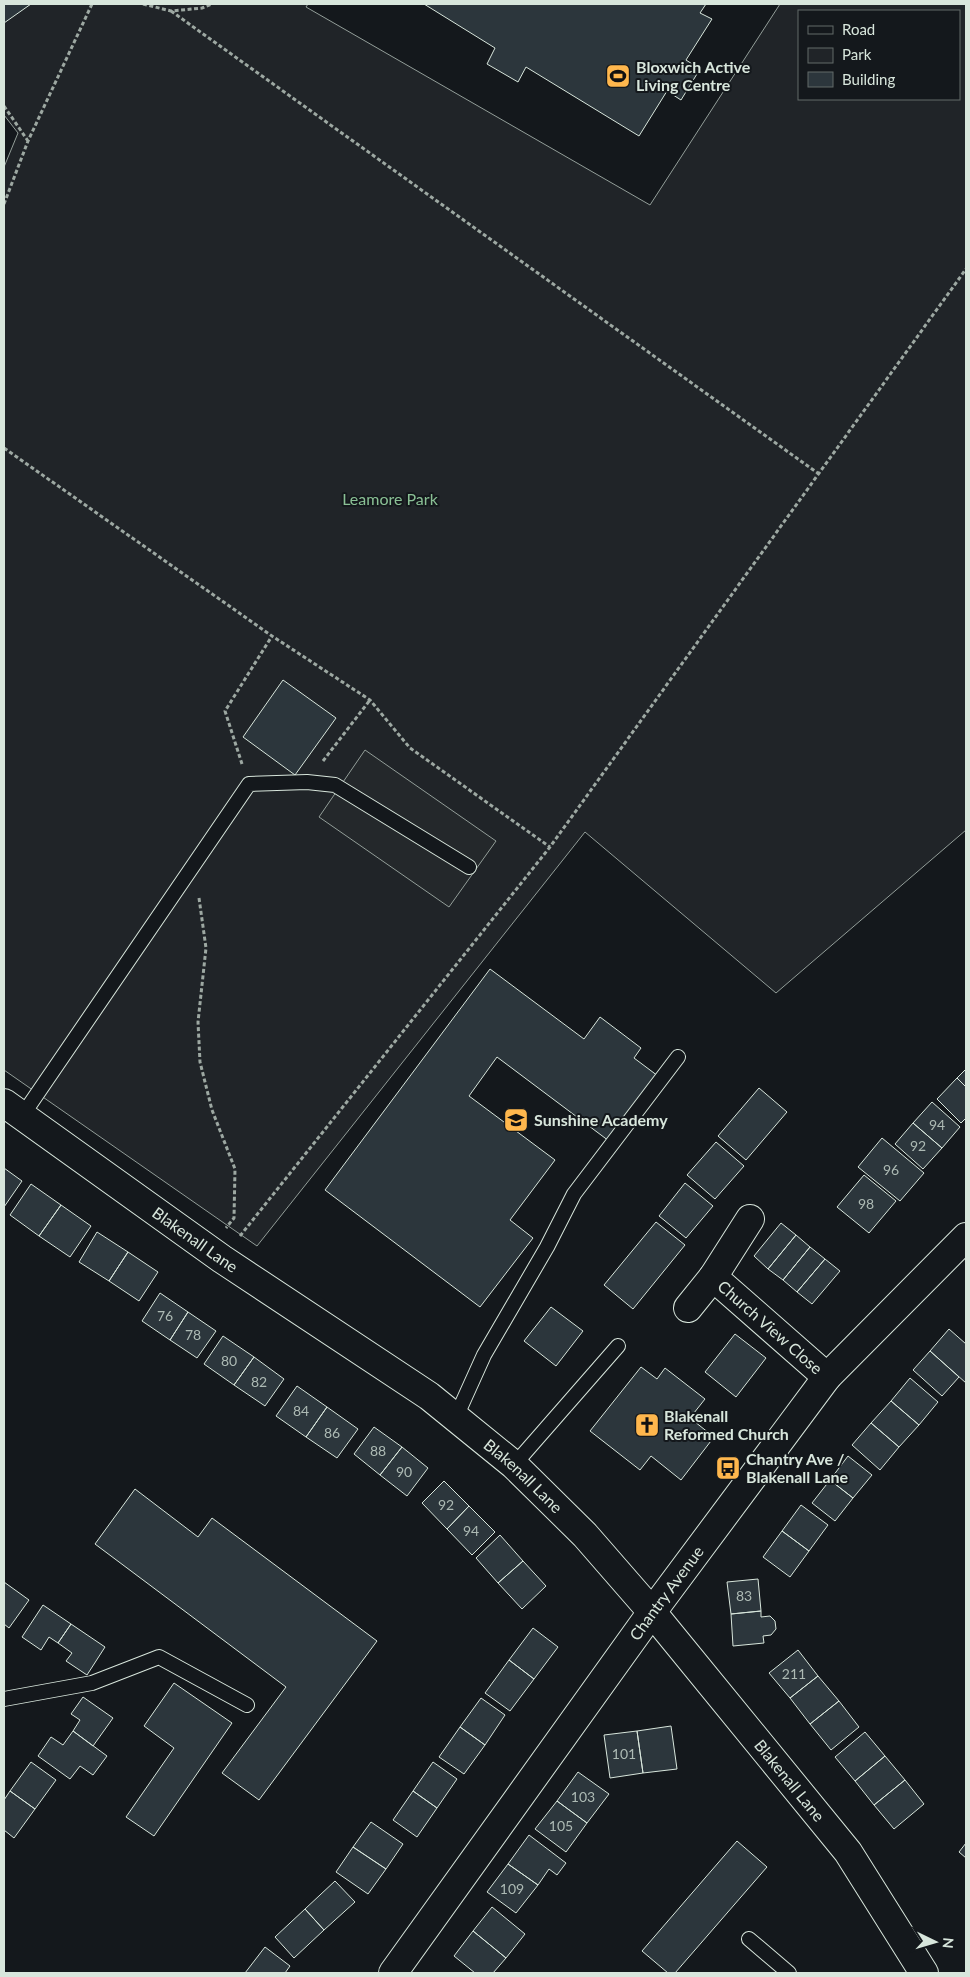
<svg xmlns="http://www.w3.org/2000/svg" width="970" height="1977" font-family="Lato,sans-serif">
	<rect width="100%" height="100%" fill="#14181c"/>
	<path fill="#202428" stroke="#939e99" fill-rule="evenodd" d="M 4,4 L 308,4 L 306,7 L 650,205 L 780,4 L 966,4 L 966,830 L 776,993 L 585,832 L 257,1246 L 4,1070 L 4,167 L 18,133 L 4,115 ZM 799,11 L 959,11 L 959,99 L 799,99 Z"/>
	<path fill="#24282b" stroke="#939e99" d="M 365,750 L 496,841 L 449,907 L 319,817 Z"/>
	<path fill="#2c363c" stroke="#d8e6dc" d="M 4,4 L 31,4 L 4,23 Z
		M 424,4 L 706,4 L 700,13 L 712,19 L 686,60 L 700,69 L 681,100 L 667,91 L 639,136 L 526,67 L 518,82 L 487,64 L 495,48 Z
		M 283,680 L 336,718 L 295,775 L 243,737 Z
		M 490,969 L 584,1039 L 600,1017 L 641,1048 L 634,1058 L 658,1076 L 609,1141 L 497,1057 L 469,1096 L 555,1160 L 510,1220 L 533,1238 L 480,1307 L 325,1190 Z
		M 966,1069 L 966,1087 L 957,1078 Z
		M 957,1078 L 966,1087 L 966,1118 L 961,1123 L 937,1099 Z
		M 759,1088 L 787,1112 L 746,1160 L 718,1136 Z
		M 932,1102 L 960,1127 L 942,1148 L 913,1123 Z
		M 913,1123 L 942,1148 L 923,1169 L 895,1144 Z
		M 882,1138 L 924,1173 L 900,1201 L 858,1167 Z
		M 716,1142 L 744,1166 L 715,1199 L 687,1175 Z
		M 4,1168 L 22,1181 L 4,1207 Z
		M 864,1175 L 896,1201 L 869,1233 L 837,1207 Z
		M 685,1183 L 713,1206 L 686,1238 L 659,1216 Z
		M 31,1184 L 61,1205 L 39,1236 L 10,1215 Z
		M 61,1205 L 91,1226 L 70,1257 L 39,1236 Z
		M 656,1222 L 685,1245 L 633,1309 L 604,1285 Z
		M 781,1223 L 796,1235 L 768,1269 L 754,1256 Z
		M 97,1232 L 128,1252 L 109,1281 L 79,1262 Z
		M 796,1235 L 810,1247 L 783,1280 L 768,1269 Z
		M 810,1247 L 825,1259 L 797,1292 L 783,1280 Z
		M 128,1252 L 158,1272 L 139,1301 L 109,1281 Z
		M 825,1259 L 840,1271 L 812,1304 L 797,1292 Z
		M 160,1293 L 188,1312 L 170,1340 L 142,1321 Z
		M 551,1307 L 583,1331 L 556,1366 L 524,1341 Z
		M 188,1312 L 216,1331 L 197,1358 L 170,1340 Z
		M 949,1329 L 966,1344 L 966,1383 L 930,1351 Z
		M 735,1334 L 766,1358 L 736,1397 L 705,1372 Z
		M 223,1336 L 254,1357 L 234,1385 L 204,1364 Z
		M 930,1351 L 959,1377 L 942,1396 L 913,1370 Z
		M 254,1357 L 284,1379 L 265,1406 L 234,1385 Z
		M 641,1367 L 657,1379 L 665,1368 L 705,1399 L 690,1418 L 714,1437 L 681,1480 L 651,1456 L 640,1470 L 590,1431 Z
		M 910,1378 L 938,1402 L 919,1425 L 891,1401 Z
		M 297,1386 L 327,1407 L 306,1437 L 276,1416 Z
		M 891,1401 L 919,1425 L 899,1447 L 871,1423 Z
		M 327,1407 L 358,1429 L 337,1458 L 306,1437 Z
		M 871,1423 L 899,1447 L 880,1470 L 852,1445 Z
		M 374,1427 L 402,1447 L 380,1475 L 354,1454 Z
		M 402,1447 L 428,1468 L 407,1496 L 380,1475 Z
		M 848,1456 L 872,1475 L 853,1498 L 830,1480 Z
		M 830,1480 L 853,1498 L 835,1521 L 812,1503 Z
		M 444,1481 L 469,1506 L 447,1529 L 422,1503 Z
		M 135,1489 L 198,1537 L 212,1518 L 377,1641 L 259,1800 L 222,1773 L 286,1687 L 95,1544 Z
		M 801,1505 L 828,1525 L 809,1551 L 782,1531 Z
		M 469,1506 L 495,1532 L 472,1555 L 447,1529 Z
		M 782,1531 L 809,1551 L 790,1577 L 763,1557 Z
		M 500,1535 L 523,1561 L 498,1583 L 476,1558 Z
		M 523,1561 L 546,1586 L 522,1609 L 498,1583 Z
		M 758,1579 L 761,1611 L 731,1614 L 727,1582 Z
		M 4,1582 L 29,1600 L 9,1628 L 4,1624 Z
		M 43,1605 L 71,1624 L 58,1643 L 49,1637 L 41,1650 L 22,1637 Z
		M 761,1611 L 761,1617 L 770,1616 L 775,1621 L 776,1629 L 771,1635 L 763,1636 L 764,1643 L 733,1646 L 731,1614 Z
		M 71,1624 L 105,1647 L 87,1675 L 66,1661 L 72,1653 L 58,1643 Z
		M 533,1628 L 558,1647 L 534,1679 L 509,1660 Z
		M 798,1650 L 818,1676 L 790,1698 L 769,1673 Z
		M 509,1660 L 534,1679 L 510,1711 L 485,1693 Z
		M 818,1676 L 839,1701 L 810,1724 L 790,1698 Z
		M 174,1683 L 232,1723 L 154,1836 L 126,1817 L 174,1748 L 144,1726 Z
		M 83,1697 L 113,1718 L 93,1746 L 73,1731 L 80,1720 L 71,1714 Z
		M 481,1698 L 505,1715 L 485,1745 L 460,1727 Z
		M 839,1701 L 859,1727 L 831,1750 L 810,1724 Z
		M 671,1726 L 677,1769 L 643,1773 L 637,1731 Z
		M 460,1727 L 485,1745 L 464,1774 L 439,1757 Z
		M 73,1731 L 107,1756 L 93,1775 L 80,1766 L 70,1779 L 38,1756 L 51,1737 L 63,1745 Z
		M 637,1731 L 643,1773 L 610,1778 L 604,1735 Z
		M 865,1732 L 885,1756 L 855,1781 L 835,1757 Z
		M 885,1756 L 905,1780 L 874,1805 L 855,1781 Z
		M 31,1762 L 56,1780 L 35,1809 L 10,1791 Z
		M 433,1762 L 457,1779 L 437,1808 L 413,1791 Z
		M 578,1772 L 609,1794 L 587,1823 L 557,1801 Z
		M 905,1780 L 924,1804 L 894,1829 L 874,1805 Z
		M 10,1791 L 35,1809 L 14,1838 L 4,1830 L 4,1800 Z
		M 413,1791 L 437,1808 L 417,1837 L 393,1820 Z
		M 557,1801 L 587,1823 L 566,1852 L 535,1829 Z
		M 371,1822 L 403,1844 L 386,1869 L 353,1847 Z
		M 529,1835 L 566,1863 L 557,1875 L 549,1869 L 538,1885 L 508,1864 Z
		M 737,1841 L 767,1867 L 675,1973 L 668,1973 L 642,1951 Z
		M 966,1843 L 966,1858 L 959,1852 Z
		M 353,1847 L 386,1869 L 368,1894 L 336,1872 Z
		M 508,1864 L 538,1885 L 516,1913 L 487,1892 Z
		M 335,1881 L 355,1902 L 324,1930 L 305,1909 Z
		M 492,1907 L 525,1934 L 506,1958 L 473,1931 Z
		M 305,1909 L 324,1930 L 294,1958 L 275,1937 Z
		M 473,1931 L 506,1958 L 493,1973 L 475,1973 L 454,1956 Z
		M 265,1947 L 290,1966 L 285,1973 L 245,1973 Z"/>
	<g fill="none" stroke-linecap="round" stroke-linejoin="round">
		<defs>
			<path id="service" d="M 22,1116 L 249,784 L 307,782 L 335,785 L 469,867
				M 456,1417 L 484,1355 L 547,1247 L 574,1194 L 678,1057
				M 514,1465 L 618,1346
				M 4,1699 L 92,1683 L 159,1657 L 247,1705
				M 749,1939 L 789,1973"/>
			<g id="minor">
				<path id="s1" d="M 713,1277 L 827,1377"/>
				<path d="M 688,1308 L 713,1277 L 750,1219"/>
				<path id="s2" d="M 393,1973 L 652,1612 L 827,1377 L 966,1237"/>
			</g>
			<g id="tertiary">
				<path id="s3" d="M 4,1103 L 222,1259 L 429,1396 L 514,1465 L 585,1535 L 652,1612 L 848,1852 L 924,1973"/>
			</g>
		</defs>
		<use href="#service" stroke="#d8e6dc" stroke-width="16"/>
		<use href="#minor" stroke="#d8e6dc" stroke-width="30"/>
		<use href="#tertiary" stroke="#d8e6dc" stroke-width="30"/>
		<path stroke="#9da8a2" stroke-width="3" stroke-dasharray="4 2.5" stroke-linecap="butt" d="M 143,4 L 171,11 L 202,8 L 212,4
			M 171,11 L 819,474
			M 4,106 L 28,141
			M 4,204 L 28,141 L 92,4
			M 4,448 L 272,636 L 370,700 L 410,748 L 550,847
			M 323,761 L 370,700
			M 242,764 L 225,711 L 272,636
			M 199,898 L 206,948 L 198,1022 L 200,1062 L 212,1110 L 235,1169 L 234,1218 L 226,1228
			M 240,1236 L 550,847 L 966,269"/>
		<use href="#service" stroke="#14181c" stroke-width="14"/>
		<use href="#minor" stroke="#14181c" stroke-width="28"/>
		<use href="#tertiary" stroke="#14181c" stroke-width="28"/>
	</g>
	<defs>
		<symbol id="stadium-square" viewBox="-11 -11 22 22"><rect x="-9" y="-9" width="18" height="18" rx="4" fill="#ffb74d" stroke="#14181c"/><path d="M0-5a6.5 5 0 1 0 0 10a6.5 5 0 1 0 0-10ZM-3.5-1.8h7v3.6h-7Z" fill="#111"/></symbol>
		<symbol id="school-square" viewBox="-11 -11 22 22"><rect x="-9" y="-9" width="18" height="18" rx="4" fill="#ffb74d" stroke="#14181c"/><path d="M0-5L7-2L0 1L-7-2ZM-4 1L0 2.5L4 1V4Q0 6-4 4Z" fill="#111"/></symbol>
		<symbol id="church-square" viewBox="-11 -11 22 22"><rect x="-9" y="-9" width="18" height="18" rx="4" fill="#ffb74d" stroke="#14181c"/><path d="M-1.2-6h2.4v3.5h3.3v2.4h-3.3V6h-2.4V-.1h-3.3v-2.4h3.3Z" fill="#111"/></symbol>
		<symbol id="bus-square" viewBox="-11 -11 22 22"><rect x="-9" y="-9" width="18" height="18" rx="4" fill="#ffb74d" stroke="#14181c"/><path d="M-5-6H5V4H4V6H2V4H-2V6H-4V4H-5ZM-3.5-4V0h7V-4ZM-3.5 1.2v1.5H-2V1.2ZM2 1.2v1.5H3.5V1.2Z" fill="#111"/></symbol>
	</defs>
	<g fill-rule="evenodd">
		<use href="#stadium-square" x="604" y="62" width="28" height="28"/>
		<use href="#school-square" x="502" y="1106" width="28" height="28"/>
		<use href="#church-square" x="633" y="1411" width="28" height="28"/>
		<use href="#bus-square" x="714" y="1454" width="28" height="28"/>
	</g>
	<g text-anchor="middle" stroke-width="4" stroke-linejoin="round" paint-order="stroke">
		<g font-size="14" fill="#adbab4">
			<text x="937" y="1130">94</text>
			<text x="918" y="1151">92</text>
			<text x="891" y="1175">96</text>
			<text x="866" y="1209">98</text>
			<text x="165" y="1321">76</text>
			<text x="193" y="1340">78</text>
			<text x="229" y="1366">80</text>
			<text x="259" y="1387">82</text>
			<text x="301" y="1416">84</text>
			<text x="332" y="1438">86</text>
			<text x="378" y="1456">88</text>
			<text x="404" y="1477">90</text>
			<text x="446" y="1510">92</text>
			<text x="471" y="1536">94</text>
			<text x="744" y="1601">83</text>
			<text x="794" y="1679">211</text>
			<text x="624" y="1759">101</text>
			<text x="583" y="1802">103</text>
			<text x="561" y="1831">105</text>
			<text x="512" y="1894">109</text>
		</g>
		<g font-size="16" font-weight="bold" fill="#d8e6dc" stroke="#14181c" text-anchor="start">
			<text x="636" y="73">Bloxwich Active<tspan x="636" dy="18">Living Centre</tspan></text>
			<text x="534" y="1126">Sunshine Academy</text>
			<text x="664" y="1422">Blakenall<tspan x="664" dy="18">Reformed Church</tspan></text>
			<text x="746" y="1465">Chantry Ave /<tspan x="746" dy="18">Blakenall Lane</tspan></text>
		</g>
		<g font-size="16" fill="#8ac095" stroke="#14181c">
			<text x="390" y="505">Leamore Park</text>
		</g>
		<g font-size="16" fill="#d8e6dc" stroke="#14181c">
			<text dy="6" stroke="none"><textPath href="#s3" startOffset="235">Blakenall Lane</textPath></text>
			<text dy="6" stroke="none"><textPath href="#s1" startOffset="76">Church View Close</textPath></text>
			<text dy="6" stroke="none"><textPath href="#s3" startOffset="640">Blakenall Lane</textPath></text>
			<text dy="6" stroke="none"><textPath href="#s2" startOffset="468">Chantry Avenue</textPath></text>
			<text dy="6" stroke="none"><textPath href="#s3" startOffset="1045">Blakenall Lane</textPath></text>
		</g>
	</g>
	<rect width="970" height="1977" fill="none" stroke="#d8e6dc" stroke-width="10"/>
	<rect x="798" y="10" width="162" height="90" fill="#14181c" stroke="#626a69"/>
	<rect x="808" y="26" width="25" height="8" fill="#14181c" stroke="#626a69"/>
	<text x="842" y="35" font-size="15" fill="#d8e6dc">Road</text>
	<rect x="808" y="48" width="25" height="15" fill="#202428" stroke="#626a69"/>
	<text x="842" y="60" font-size="15" fill="#d8e6dc">Park</text>
	<rect x="808" y="72" width="25" height="15" fill="#2c363c" stroke="#626a69"/>
	<text x="842" y="85" font-size="15" fill="#d8e6dc">Building</text>
	<g transform="translate(935 1942) rotate(95)" stroke="#14181c" stroke-width="4" paint-order="stroke">
	<path d="M0-4L9 19L0 12L-9 19Z" fill="#d8e6dc"/>
	<text y="-8" font-size="14" font-weight="bold" text-anchor="middle" fill="#d8e6dc">N</text>
	</g>
</svg>
